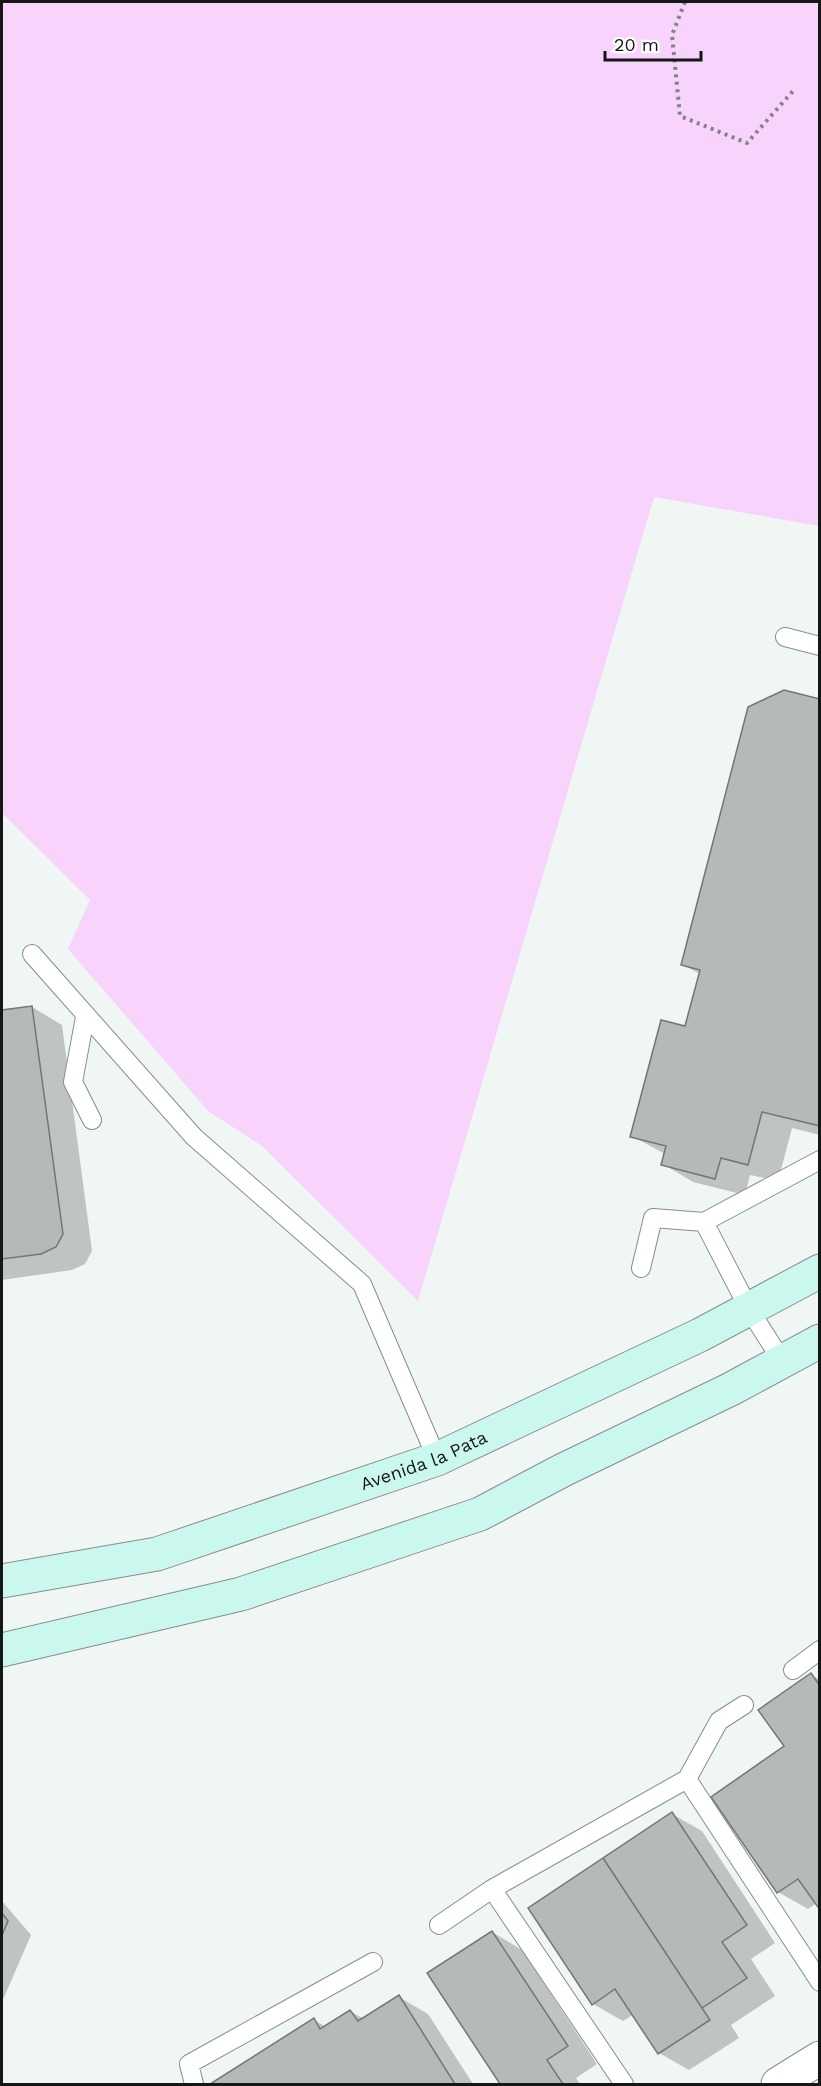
<svg xmlns="http://www.w3.org/2000/svg" width="821" height="2086" font-family="'Work Sans',sans-serif">
	<rect width="100%" height="100%" fill="#eff6f4"/>
	<path fill="#f8d4fc" d="M 2,2 L 819,2 L 819,526 L 654,497 L 418,1301 L 262,1146 L 208,1111 L 68,949 L 90,900 L 2,813 Z"/>
	<path fill="#0003" d="M 820,700 L 820,1135 L 792,1128 L 778,1181 L 750,1175 L 745,1195 L 693,1182 L 663,1164 L 665,1154 L 632,1136 L 686,1028 L 700,974 L 683,965 Z
		M 32,1007 L 62,1025 L 92,1251 L 85,1264 L 72,1270 L 2,1280 L 2,1012 Z
		M 811,1675 L 820,1680 L 820,1907 L 817,1903 L 808,1909 L 778,1892 L 786,1747 Z
		M 672,1814 L 702,1831 L 775,1943 L 751,1959 L 775,1996 L 731,2025 L 739,2038 L 689,2070 L 659,2053 L 634,2014 L 623,2021 L 593,2004 Z
		M 2,1901 L 31,1935 L 2,2002 Z
		M 492,1932 L 522,1950 L 597,2064 L 576,2078 L 580,2084 L 502,2084 L 429,1974 Z
		M 399,1997 L 428,2014 L 473,2084 L 213,2084 L 314,2020 L 326,2027 L 350,2011 L 364,2019 Z"/>
	<path fill="#b3bab8" stroke="#717775" stroke-width="1.5" d="M 784,690 L 820,699 L 820,1126 L 762,1112 L 748,1165 L 721,1158 L 715,1179 L 661,1165 L 666,1146 L 630,1137 L 661,1020 L 685,1026 L 700,970 L 681,965 L 748,707 Z
		M 32,1006 L 63,1234 L 56,1247 L 41,1254 L 2,1259 L 2,1010 Z
		M 811,1673 L 820,1686 L 820,1910 L 798,1879 L 777,1893 L 711,1797 L 784,1746 L 758,1710 Z
		M 672,1812 L 747,1925 L 722,1942 L 747,1978 L 702,2008 L 603,1858 Z
		M 603,1858 L 710,2020 L 658,2054 L 615,1989 L 592,2005 L 528,1908 Z
		M 2,1913 L 8,1921 L 2,1935 Z
		M 492,1931 L 568,2046 L 547,2060 L 563,2084 L 500,2084 L 427,1973 Z
		M 399,1995 L 455,2084 L 210,2084 L 314,2018 L 320,2029 L 350,2010 L 358,2021 Z"/>
	<g fill="none" stroke-linecap="round" stroke-linejoin="round">
		<defs>
			<path id="lane" d="M 785,637 L 820,646
				M 32,954 L 194,1137 L 362,1284 L 437,1459
				M 85,1017 L 73,1082 L 92,1120
				M 704,1222 L 749,1309 L 782,1361
				M 641,1268 L 653,1218 L 704,1222 L 820,1160
				M 793,1670 L 820,1650
				M 687,1779 L 719,1721 L 744,1705
				M 439,1925 L 492,1889
				M 194,2084 L 189,2064 L 373,1962
				M 624,2084 L 492,1889 L 687,1779 L 820,1982"/>
			<path id="street" d="M 778,2084 L 820,2058"/>
			<g id="secondary">
				<path id="s1" d="M 2,1581 L 157,1554 L 437,1459 L 700,1335 L 820,1271"/>
				<path d="M 2,1650 L 241,1594 L 480,1514 L 563,1470 L 731,1389 L 820,1341"/>
			</g>
		</defs>
		<use href="#lane" stroke="#878d8b" stroke-width="20"/>
		<use href="#street" stroke="#878d8b" stroke-width="35"/>
		<use href="#secondary" stroke="#878d8b" stroke-width="35"/>
		<path stroke="#808483" stroke-width="4" stroke-dasharray="3 4.5" stroke-linecap="butt" d="M 685,2 L 672,35 L 680,116 L 747,143 L 793,91"/>
		<use href="#lane" stroke="#fff" stroke-width="18"/>
		<use href="#street" stroke="#fff" stroke-width="33"/>
		<use href="#secondary" stroke="#cbf8ee" stroke-width="33"/>
	</g>
	<g text-anchor="middle" stroke-width="5" stroke-linejoin="round" paint-order="stroke">
		<g font-size="18" fill="#151717" stroke="#fff">
			<text dy="6" stroke="none"><textPath href="#s1" startOffset="440">Avenida la Pata</textPath></text>
		</g>
	</g>
	<rect width="821" height="2086" fill="none" stroke="#151717" stroke-width="6"/>
	<path d="M605 51v9h96v-9" fill="none" stroke="#151717" stroke-width="3"/>
	<text x="614" y="51" font-size="18" fill="#151717" stroke="#ffffff" stroke-width="4.5" paint-order="stroke">20 m</text>
</svg>
